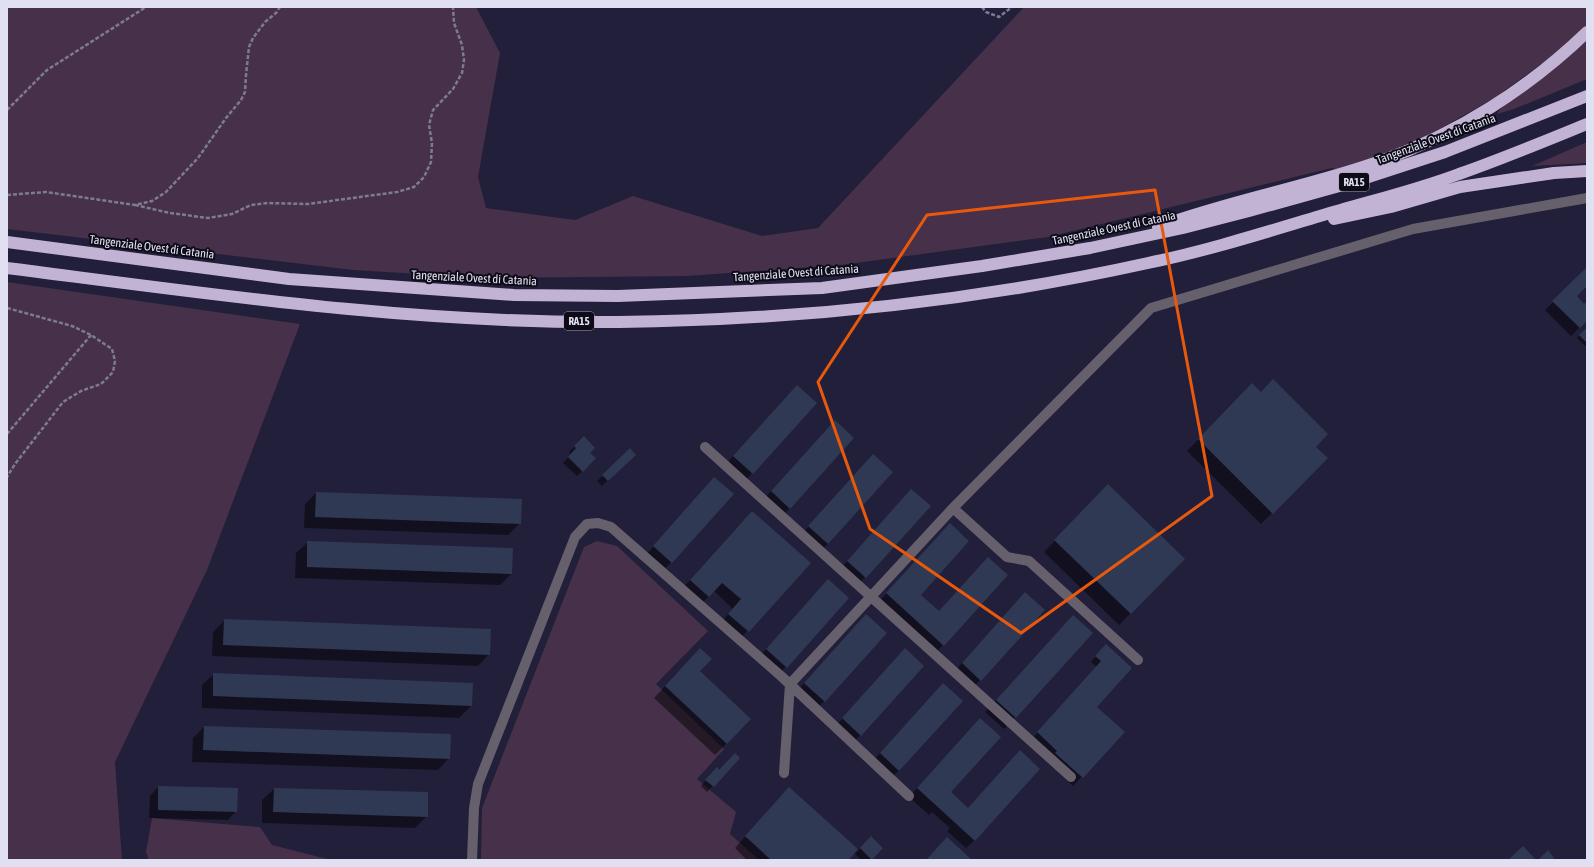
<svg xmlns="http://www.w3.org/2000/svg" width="1594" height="867" font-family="'Asap Condensed',sans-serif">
	<rect width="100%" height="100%" fill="#221f3a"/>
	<path fill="#473049" d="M 7,7 L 476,7 L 500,53 L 478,177 L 486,208 L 575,220 L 633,196 L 762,236 L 818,228 L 1024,7 L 1587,7 L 1587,25 L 1552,56 L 1496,97 L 1420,140 L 1340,171 L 1332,168 L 1048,237 L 841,265 L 687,276 L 485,278 L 353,270 L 7,229 Z
		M 1587,39 L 1587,79 L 1514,109 L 1497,114 L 1501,108 L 1533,83 Z
		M 1587,142 L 1587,163 L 1532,166 Z
		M 7,282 L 300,324 L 207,570 L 115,762 L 122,860 L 7,860 Z
		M 597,541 L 617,546 L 708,631 L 656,684 L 724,749 L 697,779 L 736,812 L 730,834 L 759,860 L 481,860 L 482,808 L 584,547 Z
		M 152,818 L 260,827 L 272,845 L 331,860 L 149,860 L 146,852 Z"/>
	<path fill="#0007" d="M 1587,268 L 1587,285 L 1576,296 L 1584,305 L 1587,302 L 1587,320 L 1571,336 L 1545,310 Z
		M 1585,330 L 1587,333 L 1587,344 L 1585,346 L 1577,338 Z
		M 1252,385 L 1327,458 L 1261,524 L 1187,451 Z
		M 789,395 L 752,473 L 744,482 L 725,465 Z
		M 826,430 L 790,508 L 781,517 L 763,500 Z
		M 584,438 L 589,453 L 595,458 L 577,476 L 563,463 L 571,455 L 569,452 Z
		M 630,450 L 629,460 L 602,486 L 597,481 Z
		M 865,464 L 828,544 L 819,552 L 801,535 Z
		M 706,487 L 732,494 L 663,571 L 645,556 Z
		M 316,493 L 520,523 L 508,535 L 304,528 L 305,504 Z
		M 1097,497 L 1184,559 L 1119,625 L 1044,552 Z
		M 903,499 L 929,506 L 857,586 L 839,570 Z
		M 744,520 L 809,563 L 739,640 L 720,623 L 733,609 L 714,591 L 700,605 L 682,589 Z
		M 941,533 L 920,595 L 943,645 L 935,653 L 878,603 Z
		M 308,542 L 511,574 L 500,585 L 295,578 L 296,553 Z
		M 820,589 L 786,667 L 777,675 L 758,658 Z
		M 1017,602 L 980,680 L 972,688 L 954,672 Z
		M 866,615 L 824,701 L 816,710 L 796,692 Z
		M 224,621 L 489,654 L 478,666 L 212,656 L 213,632 Z
		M 1062,628 L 1015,717 L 1004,729 L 985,712 Z
		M 1106,645 L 1096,707 L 1123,732 L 1073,786 L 1047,762 L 1029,742 L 1097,667 L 1091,662 Z
		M 897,658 L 923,666 L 852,744 L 834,728 Z
		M 689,661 L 699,672 L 727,743 L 715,755 L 654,698 Z
		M 214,674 L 472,684 L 471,706 L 459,718 L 202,708 L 202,685 Z
		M 935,693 L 899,770 L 890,779 L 872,762 Z
		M 204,727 L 449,758 L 438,770 L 192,762 L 193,738 Z
		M 972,728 L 947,796 L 975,840 L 966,848 L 947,831 L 950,828 L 932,812 L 929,815 L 909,797 Z
		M 739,758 L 707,792 L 701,786 L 711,774 L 719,771 Z
		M 158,787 L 236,811 L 228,820 L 149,818 L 150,796 Z
		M 274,789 L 427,793 L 427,816 L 415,828 L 262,823 L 262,800 Z
		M 778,800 L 855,854 L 871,838 L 882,848 L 871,860 L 861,860 L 854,853 L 848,860 L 747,860 L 735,848 Z"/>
	<path fill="#303954" d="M 1587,267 L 1587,286 L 1577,296 L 1584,304 L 1587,301 L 1587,321 L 1580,328 L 1552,301 Z
		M 1585,329 L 1587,331 L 1587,343 L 1579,335 Z
		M 1273,379 L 1328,434 L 1316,447 L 1328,458 L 1273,514 L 1198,439 L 1252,383 L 1261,392 Z
		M 797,385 L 817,403 L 753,474 L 733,456 Z
		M 835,420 L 854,438 L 790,509 L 771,491 Z
		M 584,436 L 595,448 L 590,453 L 596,458 L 583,472 L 568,457 L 576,448 L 574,446 Z
		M 630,448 L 636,455 L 608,481 L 602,475 Z
		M 873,454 L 893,472 L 828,544 L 808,526 Z
		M 714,477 L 734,494 L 672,563 L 653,546 Z
		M 1108,484 L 1185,559 L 1131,614 L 1054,540 Z
		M 911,489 L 931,506 L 866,578 L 847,561 Z
		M 316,492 L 522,499 L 521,524 L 315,517 Z
		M 752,511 L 811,563 L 749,632 L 728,614 L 741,599 L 722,583 L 709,597 L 690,580 Z
		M 950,523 L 969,541 L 921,595 L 939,611 L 988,557 L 1008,575 L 944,646 L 886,593 Z
		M 307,541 L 513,548 L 512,574 L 307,567 Z
		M 828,579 L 849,598 L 787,668 L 766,649 Z
		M 1025,592 L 1045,610 L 981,681 L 962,663 Z
		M 866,614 L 887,633 L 825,702 L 804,683 Z
		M 1073,615 L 1093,633 L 1016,718 L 996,700 Z
		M 224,619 L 491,629 L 490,655 L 223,645 Z
		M 1106,644 L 1132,668 L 1097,707 L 1125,732 L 1083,778 L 1055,753 L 1057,751 L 1037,732 L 1101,661 L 1095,656 Z
		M 700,648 L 712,659 L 700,671 L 751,719 L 727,744 L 665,686 Z
		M 905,648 L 924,666 L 861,736 L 842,718 Z
		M 213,673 L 473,683 L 472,706 L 213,696 Z
		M 943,683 L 963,701 L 899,771 L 880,753 Z
		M 980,718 L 1001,737 L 951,792 L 968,808 L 1020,750 L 1040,769 L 975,841 L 917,788 Z
		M 204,726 L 451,734 L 450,759 L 203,750 Z
		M 735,753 L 740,758 L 714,787 L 705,780 L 717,767 L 719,770 Z
		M 158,786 L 238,788 L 237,812 L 158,810 Z
		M 789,787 L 858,849 L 849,860 L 771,860 L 745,836 Z
		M 274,788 L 428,792 L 428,817 L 273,812 Z
		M 871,836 L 883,848 L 872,860 L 860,848 Z
		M 947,837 L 972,860 L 926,860 Z
		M 1523,846 L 1536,860 L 1508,860 Z
		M 1548,850 L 1554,858 L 1552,860 L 1538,860 Z"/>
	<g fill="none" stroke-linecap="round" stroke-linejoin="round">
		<path stroke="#7d7b92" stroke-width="2.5" stroke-dasharray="4 2" stroke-linecap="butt" d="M 982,7 L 986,12 L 999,17 L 1012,7
			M 7,110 L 47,70 L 146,7
			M 7,195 L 46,192 L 135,205 L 152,201 L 166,192 L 198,158 L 226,118 L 241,100 L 245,92 L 246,75 L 249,47 L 253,38 L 265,22 L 276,13 L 280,7
			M 135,205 L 170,213 L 208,218 L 232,214 L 251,205 L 268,203 L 308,204 L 397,192 L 414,187 L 424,177 L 431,162 L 432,143 L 429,125 L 433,110 L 453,89 L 462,73 L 464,60 L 462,45 L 454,23 L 453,7
			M 7,308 L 72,326 L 91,335 L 112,349 L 115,361 L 113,372 L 101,384 L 81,391 L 63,402 L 15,464 L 7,477
			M 7,434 L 91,335"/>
		<path stroke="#66606d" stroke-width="10" d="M 705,447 L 1071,777
			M 953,508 L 1007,557 L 1029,561 L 1138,660
			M 784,773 L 790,684 L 953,508 L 1151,308 L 1413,229 L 1587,198
			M 472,860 L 474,808 L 478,784 L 575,537 L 587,524 L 598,523 L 611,527 L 781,676 L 909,796"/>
		<path stroke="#c2b3d5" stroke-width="12" d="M 1334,219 L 1391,207 L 1460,187 L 1554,173 L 1587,171
			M 1158,227 C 1231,200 1308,187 1381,161 C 1457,134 1529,88 1587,32
			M 7,242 L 289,279 L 514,295 L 618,296 L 822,288 L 982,266 L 1090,248 L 1183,228 L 1249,211 L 1350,183 L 1445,152 L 1587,96
			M 7,268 C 210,294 413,324 619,322 C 794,320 976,301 1148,263 C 1206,251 1263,233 1320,216 C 1366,202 1414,191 1459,174 C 1502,159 1545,141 1587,124"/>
	</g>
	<path fill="none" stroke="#e8590c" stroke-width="3" stroke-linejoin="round" d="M 1155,190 L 1212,496 L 1021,633 L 870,529 L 818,382 L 927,215 Z"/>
	<g text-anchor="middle" stroke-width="4" stroke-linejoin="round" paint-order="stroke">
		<g fill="#0c0b17" stroke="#a1a0b0" stroke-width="1">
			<rect x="1339" y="173" width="30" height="18" rx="3"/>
			<rect x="564" y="312" width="30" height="18" rx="3"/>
		</g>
		<g font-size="11" font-weight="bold" fill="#e1e0f2">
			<text x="1354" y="186">RA15</text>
			<text x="579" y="325">RA15</text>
		</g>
		<g font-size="12" fill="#e1e0f2" stroke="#0c0b17">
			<text transform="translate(1436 139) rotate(-20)" y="4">Tangenziale Ovest di Catania</text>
			<text transform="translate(1114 228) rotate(-12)" y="4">Tangenziale Ovest di Catania</text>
			<text transform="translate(152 247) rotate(7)" y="4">Tangenziale Ovest di Catania</text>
			<text transform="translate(796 273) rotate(-4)" y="4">Tangenziale Ovest di Catania</text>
			<text transform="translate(474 278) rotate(3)" y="4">Tangenziale Ovest di Catania</text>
		</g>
	</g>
	<rect width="1594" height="867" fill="none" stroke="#e1e0f2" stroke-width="16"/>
</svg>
